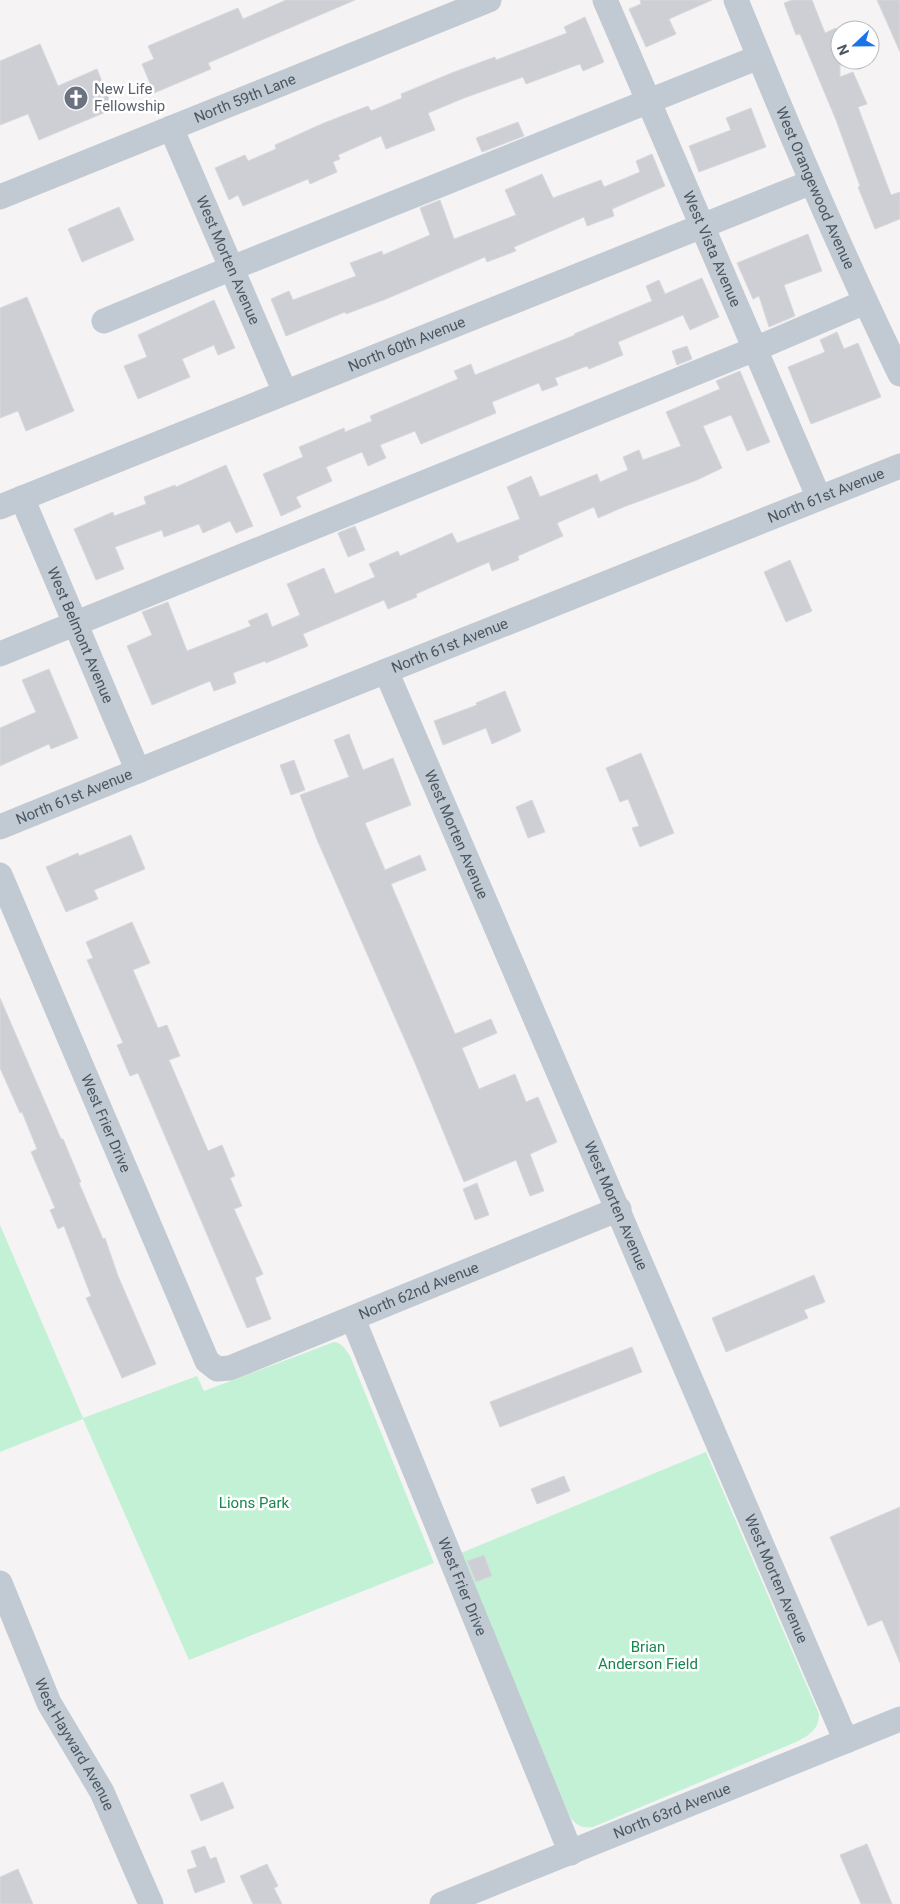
<svg xmlns="http://www.w3.org/2000/svg" width="900" height="1904" font-family="Roboto,sans-serif">
	<rect width="100%" height="100%" fill="#f5f3f3"/>
	<path fill="#c3f1d5" d="M 0,1225 L 83,1418 L 197,1376 L 204,1391 L 334,1342 C 342,1343 345,1349 350,1356 L 434,1563 L 189,1660 L 83,1419 L 0,1452 Z
		M 706,1452 L 819,1714 C 819,1730 809,1735 796,1742 L 593,1827 C 581,1828 577,1826 570,1817 L 461,1553 Z"/>
	<path fill="#cdcfd5" stroke="#d7d9de" d="M 286,0 L 355,0 L 208,63 L 211,69 L 154,93 L 142,64 L 154,59 L 148,46 L 238,8 L 243,19 Z
		M 640,0 L 712,0 L 669,19 L 676,34 L 646,47 L 629,9 L 641,4 Z
		M 792,0 L 812,0 L 825,33 L 836,28 L 840,38 L 840,77 L 853,72 L 867,104 L 858,107 L 891,195 L 900,192 L 900,219 L 875,229 L 858,187 L 860,186 L 836,120 L 800,34 L 796,35 L 784,3 Z
		M 877,0 L 900,0 L 900,52 Z
		M 585,17 L 604,62 L 583,71 L 580,64 L 526,84 L 523,77 L 464,98 L 428,113 L 435,130 L 386,149 L 381,136 L 338,155 L 340,159 L 333,162 L 337,172 L 310,184 L 308,179 L 243,206 L 238,195 L 229,200 L 215,168 L 245,155 L 248,161 L 276,149 L 275,145 L 324,123 L 368,106 L 371,111 L 402,98 L 401,94 L 454,72 L 495,57 L 496,60 L 567,33 L 564,27 Z
		M 40,44 L 58,86 L 97,69 L 113,109 L 39,140 L 28,114 L 0,125 L 0,61 Z
		M 751,108 L 766,147 L 699,172 L 689,146 L 731,130 L 726,118 Z
		M 518,122 L 524,136 L 482,152 L 476,138 Z
		M 652,154 L 665,186 L 612,209 L 614,216 L 587,226 L 584,217 L 514,247 L 516,251 L 487,262 L 485,257 L 386,299 L 346,314 L 345,312 L 286,336 L 271,299 L 289,291 L 293,300 L 356,276 L 350,263 L 382,251 L 383,255 L 430,235 L 420,208 L 440,200 L 454,239 L 516,215 L 505,190 L 542,174 L 553,198 L 601,180 L 604,187 L 640,172 L 636,161 Z
		M 119,207 L 134,240 L 82,262 L 68,229 Z
		M 808,234 L 822,271 L 784,285 L 795,316 L 769,327 L 759,296 L 753,299 L 737,263 Z
		M 702,278 L 719,317 L 690,330 L 683,315 L 618,342 L 623,355 L 589,369 L 587,366 L 555,378 L 558,385 L 542,391 L 539,383 L 492,402 L 496,413 L 421,444 L 415,431 L 380,445 L 386,458 L 368,466 L 362,452 L 326,467 L 332,481 L 296,497 L 301,507 L 281,516 L 263,474 L 303,457 L 299,447 L 344,428 L 345,432 L 372,421 L 370,416 L 458,379 L 454,371 L 471,364 L 475,375 L 575,335 L 574,334 L 652,301 L 646,286 L 659,280 L 665,294 Z
		M 27,297 L 74,411 L 26,431 L 18,411 L 0,418 L 0,308 Z
		M 214,300 L 235,348 L 218,355 L 214,345 L 182,359 L 190,377 L 138,399 L 124,366 L 147,357 L 138,335 Z
		M 837,332 L 844,349 L 858,343 L 881,397 L 811,424 L 788,367 L 825,352 L 820,340 Z
		M 687,346 L 692,359 L 677,365 L 672,351 Z
		M 740,371 L 770,442 L 747,451 L 731,415 L 703,426 L 722,468 L 697,480 L 626,506 L 598,518 L 594,507 L 557,523 L 563,536 L 518,556 L 519,560 L 492,571 L 489,562 L 416,594 L 417,597 L 388,609 L 384,600 L 303,634 L 308,646 L 266,663 L 265,661 L 233,673 L 236,683 L 214,691 L 210,681 L 152,705 L 127,646 L 152,635 L 142,612 L 168,602 L 187,651 L 251,626 L 248,621 L 267,613 L 272,627 L 300,615 L 287,584 L 324,568 L 335,594 L 375,577 L 369,564 L 398,551 L 400,556 L 452,533 L 457,543 L 520,519 L 507,487 L 531,476 L 540,497 L 597,474 L 600,482 L 628,470 L 623,457 L 639,450 L 643,460 L 681,446 L 666,412 L 720,389 L 716,381 Z
		M 226,465 L 253,526 L 236,533 L 230,521 L 203,533 L 199,524 L 164,537 L 162,530 L 115,547 L 124,569 L 96,580 L 74,529 L 113,512 L 114,516 L 146,504 L 144,497 L 175,485 L 176,487 Z
		M 355,526 L 365,550 L 348,557 L 338,533 Z
		M 790,560 L 812,611 L 786,622 L 764,572 Z
		M 49,669 L 78,738 L 51,749 L 49,744 L 0,766 L 0,728 L 36,712 L 22,680 Z
		M 505,691 L 521,731 L 492,744 L 486,728 L 443,745 L 434,721 L 477,705 L 476,703 Z
		M 349,734 L 363,770 L 393,758 L 411,805 L 365,823 L 385,870 L 420,855 L 426,870 L 391,884 L 455,1034 L 491,1019 L 497,1033 L 462,1048 L 479,1089 L 515,1074 L 526,1102 L 538,1097 L 557,1142 L 530,1154 L 544,1191 L 530,1196 L 516,1160 L 464,1182 L 415,1063 L 318,842 L 300,795 L 349,777 L 334,740 Z
		M 641,753 L 674,833 L 640,847 L 632,828 L 639,826 L 628,799 L 620,802 L 606,768 Z
		M 294,760 L 305,790 L 291,795 L 280,765 Z
		M 532,800 L 545,832 L 528,838 L 516,807 Z
		M 131,835 L 145,869 L 94,890 L 98,899 L 66,912 L 46,867 L 78,853 L 79,856 Z
		M 132,922 L 150,963 L 133,970 L 158,1028 L 167,1025 L 180,1056 L 169,1060 L 208,1151 L 222,1145 L 235,1176 L 230,1178 L 242,1206 L 234,1209 L 263,1274 L 255,1278 L 271,1319 L 247,1328 L 138,1073 L 130,1076 L 117,1045 L 123,1043 L 87,960 L 93,958 L 86,942 Z
		M 0,998 L 61,1139 L 63,1139 L 81,1182 L 79,1183 L 103,1239 L 105,1238 L 118,1276 L 156,1364 L 122,1378 L 86,1298 L 91,1296 L 64,1226 L 58,1229 L 50,1210 L 55,1208 L 31,1152 L 37,1149 L 22,1112 L 20,1113 L 0,1068 Z
		M 477,1183 L 489,1215 L 475,1220 L 463,1189 Z
		M 814,1275 L 825,1302 L 804,1310 L 808,1318 L 726,1352 L 712,1318 Z
		M 632,1347 L 642,1372 L 500,1427 L 490,1402 Z
		M 564,1476 L 570,1491 L 537,1504 L 531,1489 Z
		M 900,1507 L 900,1663 L 882,1620 L 868,1626 L 830,1537 Z
		M 484,1555 L 492,1576 L 476,1582 L 467,1561 Z
		M 223,1782 L 234,1808 L 201,1821 L 190,1795 Z
		M 867,1844 L 892,1904 L 861,1904 L 840,1855 Z
		M 205,1846 L 210,1859 L 216,1857 L 225,1882 L 195,1893 L 187,1870 L 197,1867 L 191,1851 Z
		M 267,1864 L 278,1886 L 274,1888 L 282,1904 L 253,1904 L 240,1876 Z
		M 18,1869 L 33,1904 L 0,1904 L 0,1877 Z"/>
	<g fill="none" stroke-linecap="round" stroke-linejoin="round">
		<g stroke="#c1cad2" stroke-width="25">
			<path id="s1" d="M 605,0 L 819,498"/>
			<path id="s2" d="M 736,0 C 787,126 840,251 900,374"/>
			<path id="s3" d="M 171,128 L 285,392"/>
			<path id="s4" d="M 0,197 L 489,0"/>
			<path d="M 104,321 L 232,268 L 759,57"/>
			<path id="s5" d="M 22,498 L 138,771"/>
			<path id="s6" d="M 0,507 L 812,182"/>
			<path d="M 0,654 L 755,349 L 865,302"/>
			<path id="s7" d="M 386,671 L 846,1741"/>
			<path id="s8" d="M 0,827 L 231,733 L 900,466"/>
			<path id="s9" d="M 0,875 L 207,1361 L 217,1369 L 230,1368 L 619,1209"/>
			<path id="s10" d="M 353,1319 L 571,1853"/>
			<path id="s11" d="M 0,1583 L 49,1703 L 102,1792 L 151,1904"/>
			<path id="s12" d="M 442,1904 L 900,1719"/>
		</g>
	</g>
	<defs>
		<symbol id="church-disc" viewBox="-11 -11 22 22"><circle r="9.5" fill="#6b7280" stroke="#fff"/><path d="M-1.2-6h2.4v3.5h3.3v2.4h-3.3V6h-2.4V-.1h-3.3v-2.4h3.3Z" fill="#fff"/></symbol>
	</defs>
	<g fill-rule="evenodd">
		<use href="#church-disc" x="62" y="84" width="28" height="28"/>
	</g>
	<g text-anchor="middle" stroke-width="5" stroke-linejoin="round" paint-order="stroke">
		<g font-size="15" fill="#5b616d" stroke="#fff" text-anchor="start">
			<text x="94" y="94">New Life<tspan x="94" dy="17">Fellowship</tspan></text>
		</g>
		<g font-size="15" fill="#4a5661" stroke="#fff">
			<text dy="5" stroke="none"><textPath href="#s4" startOffset="264">North 59th Lane</textPath></text>
			<text dy="5" stroke="none"><textPath href="#s2" startOffset="204">West Orangewood Avenue</textPath></text>
			<text dy="5" stroke="none"><textPath href="#s1" startOffset="271">West Vista Avenue</textPath></text>
			<text dy="5" stroke="none"><textPath href="#s3" startOffset="144">West Morten Avenue</textPath></text>
			<text dy="5" stroke="none"><textPath href="#s6" startOffset="438">North 60th Avenue</textPath></text>
			<text dy="5" stroke="none"><textPath href="#s8" startOffset="890">North 61st Avenue</textPath></text>
			<text dy="5" stroke="none"><textPath href="#s5" startOffset="149">West Belmont Avenue</textPath></text>
			<text dy="5" stroke="none"><textPath href="#s8" startOffset="485">North 61st Avenue</textPath></text>
			<text dy="5" stroke="none"><textPath href="#s8" startOffset="80">North 61st Avenue</textPath></text>
			<text dy="5" stroke="none"><textPath href="#s7" startOffset="178">West Morten Avenue</textPath></text>
			<text dy="5" stroke="none"><textPath href="#s9" startOffset="270">West Frier Drive</textPath></text>
			<text dy="5" stroke="none"><textPath href="#s7" startOffset="582">West Morten Avenue</textPath></text>
			<text dy="5" stroke="none"><textPath href="#s9" startOffset="758">North 62nd Avenue</textPath></text>
			<text dy="5" stroke="none"><textPath href="#s7" startOffset="988">West Morten Avenue</textPath></text>
			<text dy="5" stroke="none"><textPath href="#s10" startOffset="289">West Frier Drive</textPath></text>
			<text dy="5" stroke="none"><textPath href="#s11" startOffset="178">West Hayward Avenue</textPath></text>
			<text dy="5" stroke="none"><textPath href="#s12" startOffset="248">North 63rd Avenue</textPath></text>
		</g>
		<g font-size="15" fill="#17864f" stroke="#fff">
			<text x="254" y="1508">Lions Park</text>
			<text x="648" y="1652">Brian<tspan x="648" dy="17">Anderson Field</tspan></text>
		</g>
	</g>
	<g transform="translate(855 45) rotate(248)"><circle r="24" fill="#ffffff" stroke="#b7bbc0"/>
	<path d="M0-4L9 19L0 12L-9 19Z" fill="#1a73e8"/>
	<text y="-8" font-size="14" font-weight="bold" text-anchor="middle" fill="#4a5661">N</text>
	</g>
</svg>
